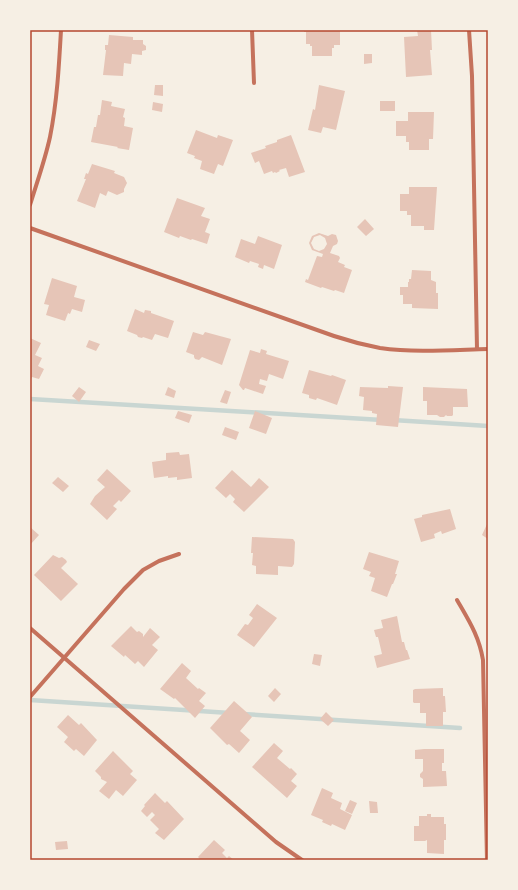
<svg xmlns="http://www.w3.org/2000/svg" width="518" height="890" font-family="Barlow,sans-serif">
	<rect width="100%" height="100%" fill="#f6efe4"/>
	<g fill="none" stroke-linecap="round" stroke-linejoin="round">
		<path stroke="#c9d6d2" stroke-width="4.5" d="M 30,399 L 382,420
			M 393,420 L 488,426
			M 30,700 L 230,713
			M 243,714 L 460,728"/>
	</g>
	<path fill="#e6c5b7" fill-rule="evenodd" d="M 304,30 L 340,30 L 340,45 L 334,45 L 334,48 L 332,48 L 332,56 L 312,56 L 312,46 L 310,46 L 310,44 L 306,44 L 306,32 L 304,32 Z
		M 417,30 L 431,30 L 432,50 L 430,50 L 432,75 L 406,77 L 404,37 L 418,36 Z
		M 109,35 L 133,37 L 133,40 L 143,40 L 143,44 L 146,46 L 146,50 L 142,51 L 142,55 L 132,54 L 131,64 L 124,63 L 123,76 L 103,75 L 106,50 L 105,50 L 105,45 L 108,45 Z
		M 364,54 L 372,54 L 372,63 L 364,64 Z
		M 155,85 L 163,85 L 163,96 L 154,95 Z
		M 319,85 L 345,91 L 336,130 L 323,127 L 321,133 L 308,130 L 313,109 L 315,110 Z
		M 102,100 L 112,102 L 111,106 L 125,109 L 123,117 L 125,118 L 124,126 L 133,128 L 129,150 L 117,148 L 118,147 L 91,142 L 94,127 L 96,127 L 98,115 L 100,115 Z
		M 380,101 L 395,101 L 395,111 L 380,111 Z
		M 153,102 L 163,104 L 162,112 L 152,110 Z
		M 408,112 L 434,112 L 433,139 L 429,139 L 429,150 L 409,150 L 409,142 L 406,142 L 406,136 L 396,136 L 396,121 L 408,121 Z
		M 196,130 L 217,138 L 218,135 L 233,140 L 223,166 L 218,164 L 214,174 L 200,169 L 202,161 L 194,158 L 195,156 L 187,153 Z
		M 291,135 L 305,172 L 289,177 L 286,168 L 279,170 L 280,171 L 276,173 L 275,172 L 273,173 L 272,171 L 264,174 L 259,161 L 255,163 L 251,153 L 266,148 L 265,146 L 277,142 L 277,140 Z
		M 92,164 L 115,171 L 114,173 L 124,177 L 127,183 L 124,189 L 124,192 L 117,195 L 108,191 L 106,196 L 100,193 L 95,208 L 77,201 L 86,179 L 84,179 L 86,173 L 88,174 Z
		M 409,187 L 437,187 L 434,230 L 424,230 L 424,226 L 411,226 L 411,215 L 407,215 L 407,211 L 400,211 L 400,194 L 409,194 Z
		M 177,198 L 205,208 L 201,216 L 210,219 L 205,232 L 210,234 L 207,244 L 192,239 L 191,240 L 180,236 L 179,238 L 164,232 Z
		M 365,219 L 374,229 L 366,236 L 357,227 Z
		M 319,233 L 328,236 L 332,234 L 336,235 L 338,241 L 337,244 L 333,246 L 330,253 L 339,256 L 340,258 L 338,262 L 345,265 L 344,267 L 352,270 L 344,293 L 335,290 L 334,291 L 322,287 L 321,288 L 305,282 L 306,279 L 308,280 L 317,256 L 322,257 L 323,254 L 312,250 L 309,243 L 312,236 ZM 320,235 L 325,238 L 327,244 L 324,249 L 319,251 L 314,249 L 311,243 L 314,237 Z
		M 258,236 L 282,245 L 274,269 L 264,265 L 263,269 L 258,267 L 259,264 L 250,261 L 249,263 L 235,257 L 241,239 L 255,244 Z
		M 412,270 L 431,271 L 431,280 L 436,282 L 436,293 L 438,293 L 438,309 L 412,308 L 412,304 L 403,304 L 403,295 L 400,295 L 400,287 L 408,287 L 408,282 L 409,282 L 409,279 L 411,279 Z
		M 52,278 L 77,286 L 74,297 L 85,300 L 82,312 L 72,309 L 70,314 L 68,313 L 65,321 L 46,315 L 49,305 L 44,304 Z
		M 135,309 L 144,313 L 145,310 L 151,311 L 151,313 L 174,321 L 168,338 L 155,334 L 152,340 L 143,337 L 142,338 L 138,337 L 137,335 L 127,331 Z
		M 193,332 L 203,335 L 205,332 L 231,339 L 222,365 L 202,357 L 199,360 L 195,359 L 194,357 L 194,355 L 186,352 Z
		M 30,338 L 41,343 L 35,355 L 42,358 L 38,366 L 44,369 L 39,379 L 32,377 L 30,381 Z
		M 89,340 L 100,344 L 96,351 L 86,347 Z
		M 261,349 L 267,351 L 266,354 L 289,361 L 283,379 L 269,374 L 267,381 L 260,379 L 259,384 L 266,386 L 263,394 L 245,388 L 244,390 L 243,390 L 239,385 L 250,350 L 260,353 Z
		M 309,370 L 331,376 L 332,375 L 346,380 L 337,405 L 317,398 L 316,400 L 309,398 L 309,395 L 302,393 Z
		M 388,386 L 403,387 L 398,427 L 376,425 L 377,414 L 372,413 L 372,411 L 363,410 L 364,397 L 359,396 L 360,387 L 388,388 Z
		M 79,387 L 86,392 L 79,402 L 72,396 Z
		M 168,387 L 176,391 L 174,398 L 165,395 Z
		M 423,387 L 467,389 L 468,407 L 453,407 L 453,415 L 452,416 L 447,416 L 446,415 L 444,417 L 440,417 L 437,415 L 427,415 L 427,401 L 423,401 Z
		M 225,390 L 231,392 L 227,404 L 220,402 Z
		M 178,411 L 192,415 L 189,423 L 175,418 Z
		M 255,411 L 272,418 L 266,434 L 249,428 Z
		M 225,427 L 239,432 L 236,440 L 222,435 Z
		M 179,452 L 180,455 L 189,454 L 192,478 L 177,480 L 177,477 L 168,478 L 168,476 L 154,478 L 152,462 L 166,460 L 166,453 Z
		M 107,469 L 131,491 L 121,502 L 119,500 L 113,506 L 117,509 L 107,520 L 90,504 L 95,496 L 105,487 L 97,480 Z
		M 232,470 L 251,487 L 259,478 L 269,487 L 244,512 L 233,502 L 235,499 L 230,494 L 226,498 L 215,488 Z
		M 58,477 L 69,486 L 63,492 L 52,483 Z
		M 450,509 L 456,529 L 442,534 L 441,531 L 434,534 L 435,538 L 421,542 L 414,519 L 422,517 L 422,515 Z
		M 488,522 L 488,539 L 482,535 Z
		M 30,527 L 39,535 L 30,545 Z
		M 252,537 L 293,539 L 295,542 L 294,564 L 292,567 L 278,566 L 278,575 L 256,574 L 256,566 L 252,565 L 253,553 L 251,553 Z
		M 369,552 L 399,561 L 395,574 L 397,574 L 393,584 L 392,584 L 387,597 L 371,591 L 375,578 L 369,576 L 371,572 L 363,569 Z
		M 53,555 L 59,558 L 62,557 L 66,560 L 67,562 L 61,568 L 78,584 L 61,601 L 34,575 Z
		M 257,604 L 277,618 L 254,647 L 237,635 L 245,624 L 248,625 L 253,618 L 249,615 Z
		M 397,616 L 402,642 L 404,642 L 406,650 L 407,650 L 410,659 L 377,668 L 374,656 L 382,654 L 378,637 L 376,637 L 374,630 L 383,628 L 381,620 Z
		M 131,626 L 137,632 L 139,631 L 143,634 L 143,637 L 150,628 L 160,637 L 152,645 L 158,650 L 144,667 L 138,661 L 135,664 L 125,655 L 124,657 L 111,646 Z
		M 314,654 L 322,655 L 320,666 L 312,664 Z
		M 182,663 L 191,671 L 186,678 L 198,689 L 199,688 L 206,693 L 199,701 L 205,706 L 195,718 L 175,698 L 174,699 L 160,689 Z
		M 275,688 L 281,694 L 274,702 L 268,696 Z
		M 443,688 L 443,696 L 445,696 L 446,712 L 443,712 L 443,726 L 426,726 L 426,713 L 420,713 L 420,703 L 414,703 L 413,702 L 413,690 L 415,689 Z
		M 234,701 L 252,717 L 240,731 L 250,740 L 239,753 L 229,744 L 227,745 L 210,728 Z
		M 326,712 L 334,720 L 328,726 L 320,719 Z
		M 68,715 L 79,725 L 81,723 L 97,740 L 84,756 L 76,749 L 74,751 L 64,742 L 68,737 L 57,727 Z
		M 274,743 L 283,751 L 277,758 L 290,769 L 291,768 L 297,774 L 291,781 L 297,786 L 287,798 L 252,767 Z
		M 424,749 L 444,749 L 444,763 L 442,763 L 442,771 L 446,771 L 447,786 L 423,787 L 423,779 L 420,777 L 420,774 L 423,771 L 423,759 L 415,759 L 415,750 Z
		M 113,751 L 133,771 L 130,774 L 137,780 L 123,796 L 116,790 L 109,799 L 99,791 L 107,782 L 101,779 L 101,777 L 95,771 Z
		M 322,788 L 333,793 L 331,798 L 342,803 L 340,809 L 352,815 L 345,830 L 332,824 L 331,826 L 322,822 L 323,820 L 311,815 Z
		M 155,793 L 165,803 L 167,801 L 184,819 L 164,840 L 155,833 L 159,829 L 150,820 L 155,815 L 152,812 L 147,817 L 141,811 L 145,806 L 144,805 Z
		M 350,800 L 357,803 L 352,814 L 345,811 Z
		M 369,801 L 377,802 L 378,813 L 370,813 Z
		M 427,814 L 431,814 L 431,817 L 444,817 L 444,824 L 446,824 L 446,840 L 444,840 L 444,854 L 427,853 L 427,840 L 425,841 L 414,841 L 414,826 L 419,826 L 419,816 L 427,816 Z
		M 214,840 L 225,850 L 222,853 L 227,858 L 229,856 L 234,860 L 201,860 L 198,857 Z
		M 67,841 L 68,849 L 56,850 L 55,842 Z"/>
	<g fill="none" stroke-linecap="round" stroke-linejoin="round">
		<path stroke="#c5725c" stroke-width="4" d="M 252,30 L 254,83
			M 469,30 L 472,76 L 477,349
			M 30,205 C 37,182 45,160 50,137 C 57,102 59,66 61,30
			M 30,228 L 334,336 C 349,341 364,345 380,348 C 415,353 452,350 488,349
			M 457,600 C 469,621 479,636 483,660 L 487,860
			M 30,628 L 276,842 L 302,860
			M 30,697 L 124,589 L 143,570 L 159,561 L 179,554"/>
	</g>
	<rect width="518" height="890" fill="none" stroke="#f6efe4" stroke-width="62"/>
	<rect x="31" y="31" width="456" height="828" fill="none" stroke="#b5482f" stroke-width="1.5"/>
</svg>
